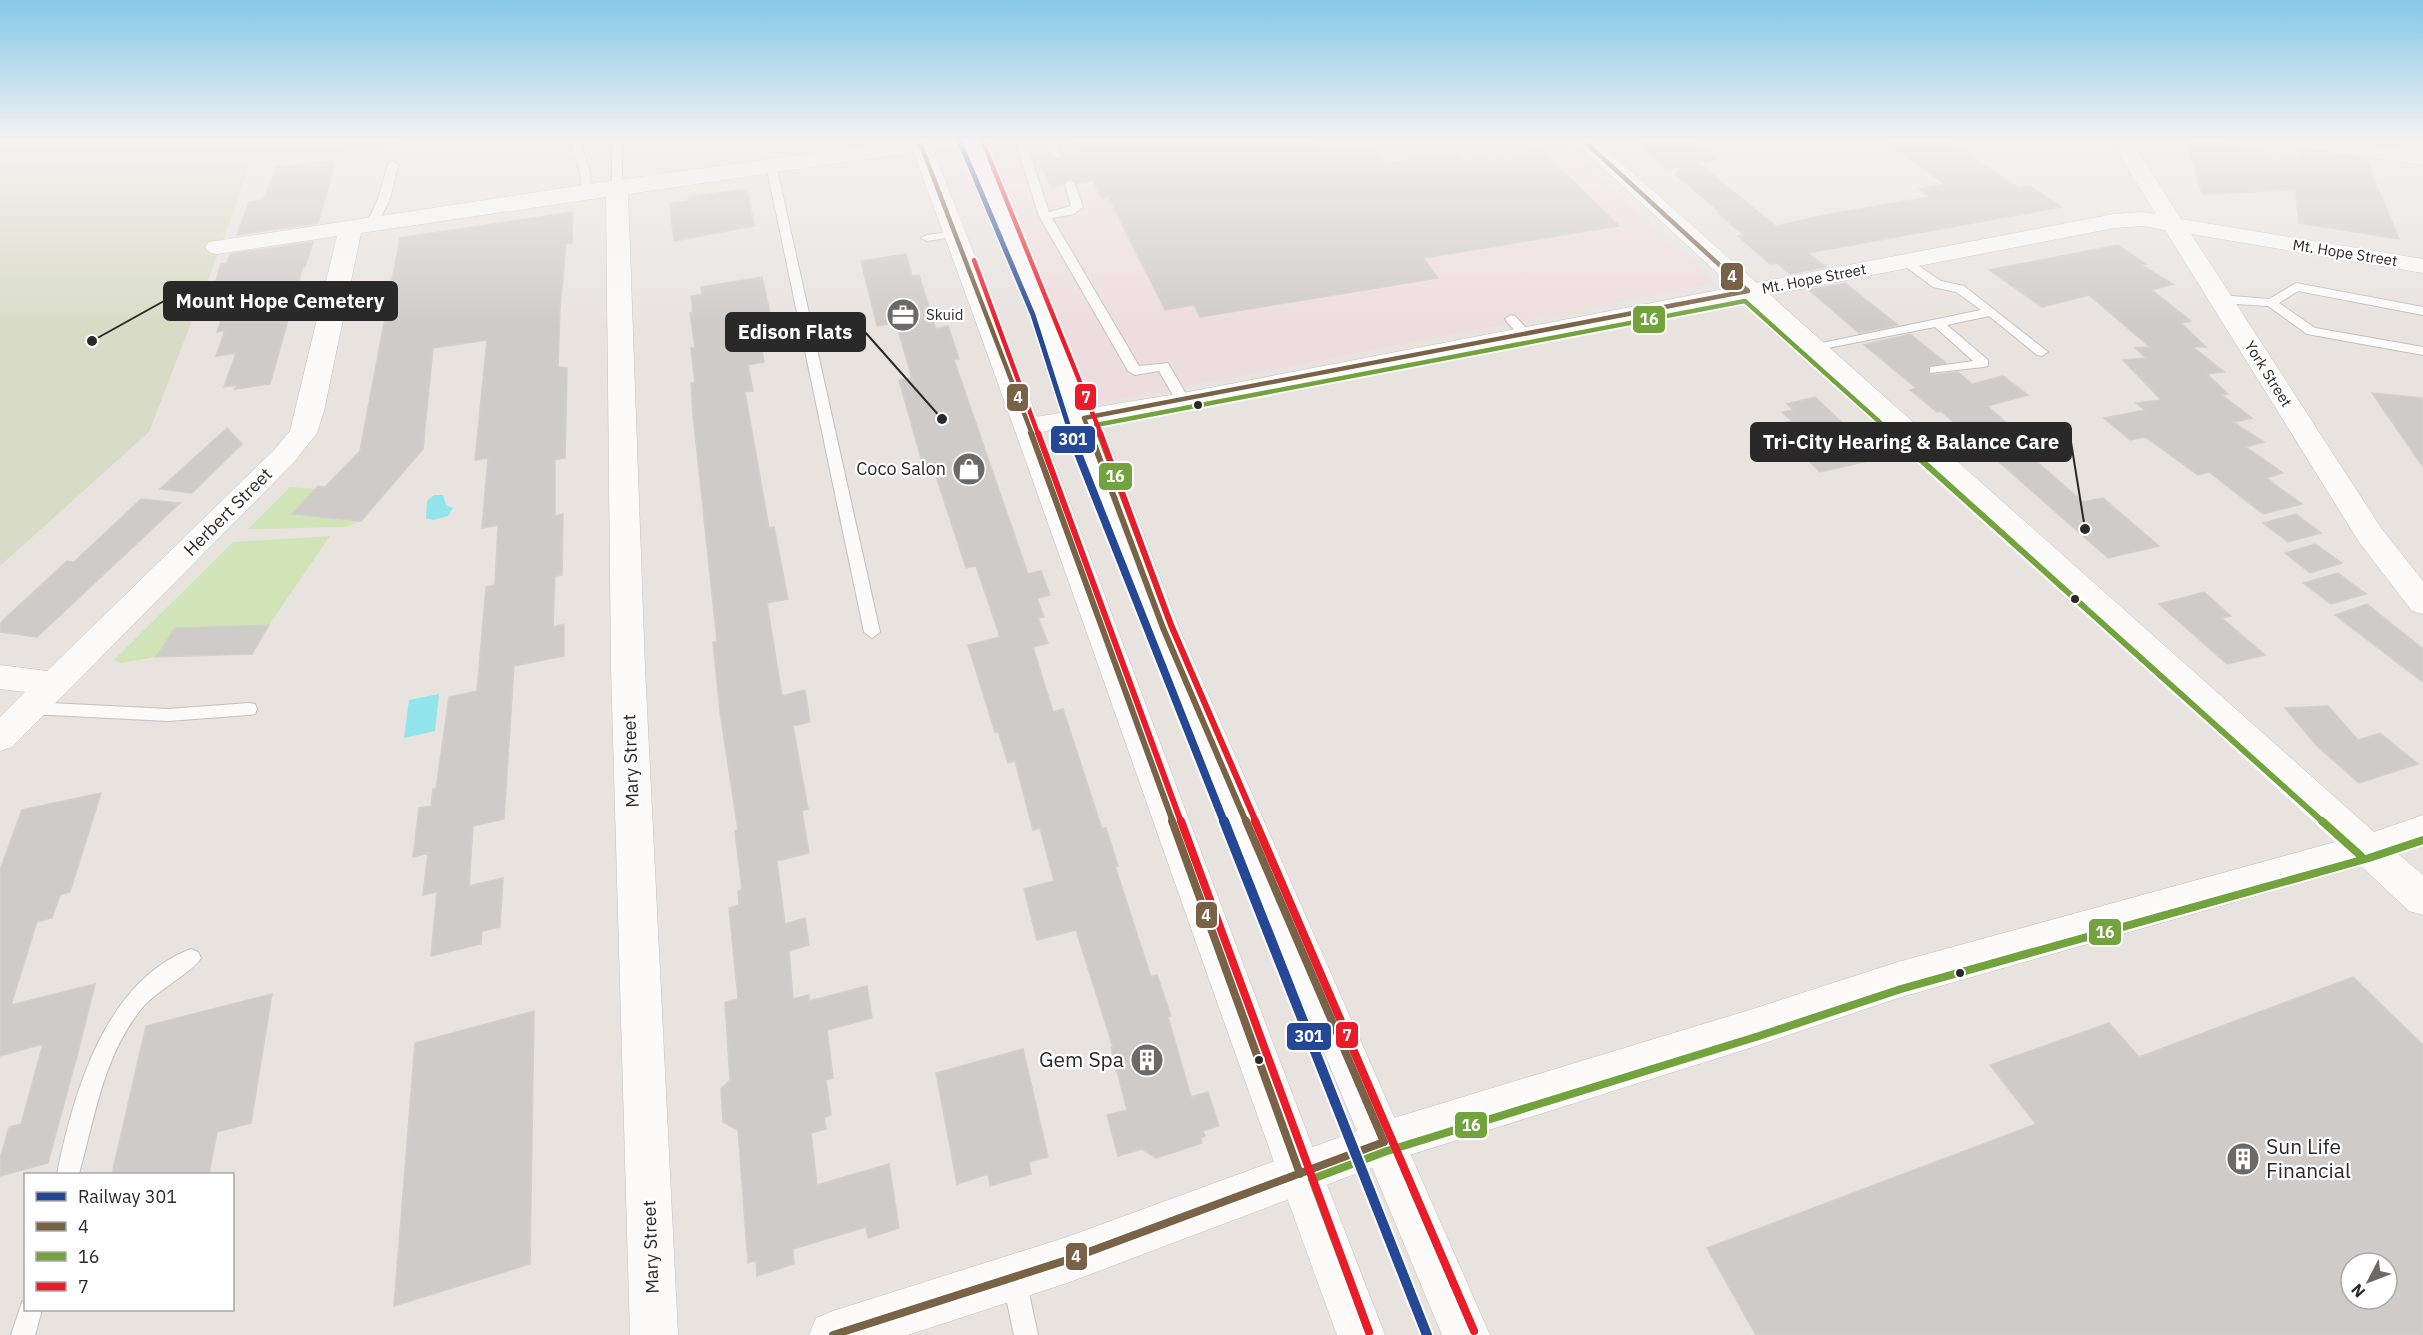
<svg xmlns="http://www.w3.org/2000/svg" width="2423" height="1335" font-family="'IBM Plex Sans',sans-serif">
	<rect width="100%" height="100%" fill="#e8e3df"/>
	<path fill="#eeddde" d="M 967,140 L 1559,140 L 1715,283 L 1080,407 Z"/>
	<path fill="#d1e4b7" d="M 258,140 L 429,140 L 249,164 Z
		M 290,487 L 315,489 L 292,514 L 361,521 L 346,527 L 248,529 Z
		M 330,536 L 269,625 L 175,628 L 156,657 L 120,663 L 114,660 L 233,542 Z"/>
	<path fill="#d8dcc6" d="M 0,140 L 258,140 L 224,238 L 149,432 L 0,566 Z"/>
	<path fill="#91e5eb" d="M 434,495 L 443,495 L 446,505 L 453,508 L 448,516 L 433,520 L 426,518 L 427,501 Z
		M 439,694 L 435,731 L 404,738 L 409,700 Z"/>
	<path fill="#cfcbc9" stroke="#d3cfcb" stroke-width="1.5" fill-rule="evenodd" d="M 1066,140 L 1313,140 L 1322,152 L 1330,151 L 1332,153 L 1371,148 L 1384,164 L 1453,153 L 1461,162 L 1542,150 L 1619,226 L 1423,258 L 1438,278 L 1200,317 L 1194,305 L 1165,310 L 1109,198 L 1102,199 L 1093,181 L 1077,183 L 1069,179 L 1063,185 L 1051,187 L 1037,157 L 1049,156 L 1052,159 L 1060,159 L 1063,154 L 1083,151 Z
		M 1634,140 L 1693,140 L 1717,159 L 1698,163 L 1776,226 L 1824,215 L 1930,197 L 1919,189 L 1945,184 L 1880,140 L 1945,140 L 2019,188 L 2030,186 L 2061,207 L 1808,253 L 1826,267 L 1790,274 L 1777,263 L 1770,264 L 1738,236 L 1743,235 L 1718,213 L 1721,213 L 1675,174 L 1682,166 L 1668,169 Z
		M 2187,140 L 2240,146 L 2241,149 L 2301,158 L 2301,149 L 2366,159 L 2399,239 L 2299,223 L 2295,190 L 2202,194 Z
		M 336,160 L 318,223 L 237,235 L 249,202 L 263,200 L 277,167 Z
		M 747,189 L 754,226 L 674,241 L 670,204 L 689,201 L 688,197 Z
		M 573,212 L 572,243 L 566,244 L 560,308 L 558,367 L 567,368 L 565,458 L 555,460 L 555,516 L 563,514 L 562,575 L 555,576 L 553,627 L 564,624 L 564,656 L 514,666 L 504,819 L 473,826 L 469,886 L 503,878 L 500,927 L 482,931 L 481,944 L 431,956 L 437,892 L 423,895 L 428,853 L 413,857 L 419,808 L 431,806 L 433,789 L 436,789 L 449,697 L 477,691 L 486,587 L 495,585 L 498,525 L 482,528 L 488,458 L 475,460 L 487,340 L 433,348 L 423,449 L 361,521 L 292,514 L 318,486 L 325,487 L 360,451 L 400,238 Z
		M 313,242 L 305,267 L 303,267 L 270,384 L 235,389 L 237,385 L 224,387 L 236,353 L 216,356 L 225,330 L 217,332 L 226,306 L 211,308 L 214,300 L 210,300 L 221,264 L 227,264 L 230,254 Z
		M 2118,245 L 2146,264 L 2141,265 L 2173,284 L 2152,290 L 2191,321 L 2181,323 L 2206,347 L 2193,347 L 2224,372 L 2207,374 L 2228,394 L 2222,395 L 2252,418 L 2233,422 L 2264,442 L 2246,447 L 2283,473 L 2266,478 L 2302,504 L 2263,514 L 2209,472 L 2198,475 L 2145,437 L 2130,440 L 2104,418 L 2145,410 L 2136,403 L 2161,400 L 2123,360 L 2146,358 L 2135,348 L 2150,347 L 2089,295 L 2042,307 L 1989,270 Z
		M 906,254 L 912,276 L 919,275 L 936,329 L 948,326 L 959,359 L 954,360 L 1028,574 L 1041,571 L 1050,595 L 1037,598 L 1044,617 L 1038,618 L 1048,643 L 1033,647 L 1053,712 L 1063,709 L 1102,829 L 1106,828 L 1118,866 L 1115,866 L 1151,977 L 1157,975 L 1171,1016 L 1168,1017 L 1191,1097 L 1208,1092 L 1219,1126 L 1203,1131 L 1205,1136 L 1201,1138 L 1202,1143 L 1175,1152 L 1156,1158 L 1142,1149 L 1118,1156 L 1107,1115 L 1127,1110 L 1111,1047 L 1113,1047 L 1076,930 L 1037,940 L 1024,889 L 1054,881 L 1040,828 L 1033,830 L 1015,761 L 1008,763 L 998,731 L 995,732 L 968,645 L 1000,637 L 976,566 L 966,568 L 933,467 L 924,469 L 899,380 L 912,378 L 896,323 L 877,326 L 861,261 Z
		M 762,277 L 773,327 L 759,330 L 764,362 L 748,365 L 753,391 L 745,392 L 769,528 L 774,527 L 788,599 L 767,603 L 782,696 L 805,690 L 810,722 L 793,726 L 808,809 L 802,811 L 809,853 L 777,861 L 785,924 L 805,918 L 809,945 L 789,951 L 793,999 L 809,995 L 809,1001 L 867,986 L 872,1018 L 827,1030 L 833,1078 L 826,1080 L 831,1115 L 824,1117 L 826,1129 L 811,1133 L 817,1185 L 889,1164 L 899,1228 L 868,1238 L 866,1227 L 806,1245 L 793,1249 L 794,1264 L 757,1276 L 756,1260 L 748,1263 L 738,1130 L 723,1122 L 721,1089 L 730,1080 L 725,1002 L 738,999 L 729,908 L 739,905 L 738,891 L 742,890 L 735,831 L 738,830 L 720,712 L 713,642 L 717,641 L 693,414 L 691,383 L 695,383 L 691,348 L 695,348 L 690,313 L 693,312 L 691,296 L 702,294 L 701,287 Z
		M 1845,283 L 1898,325 L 1859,333 L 1809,290 Z
		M 1910,334 L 1946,363 L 1928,366 L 1929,375 L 1958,372 L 1972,384 L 2003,376 L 2028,395 L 1987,406 L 2042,453 L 2029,455 L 2083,502 L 2103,498 L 2159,546 L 2108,558 L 1941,411 L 1937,412 L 1910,390 L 1916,388 L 1864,345 Z
		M 2372,393 L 2423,398 L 2423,467 Z
		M 1815,397 L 1849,429 L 1853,428 L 1885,457 L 1820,472 L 1771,425 L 1792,421 L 1782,412 L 1793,410 L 1787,404 Z
		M 227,428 L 242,444 L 192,493 L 160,489 Z
		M 141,499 L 180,503 L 37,637 L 0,632 L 0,623 L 67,561 L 74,562 Z
		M 2296,514 L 2321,533 L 2288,542 L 2263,523 Z
		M 2315,544 L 2342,563 L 2310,573 L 2285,553 Z
		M 2338,573 L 2366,594 L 2331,604 L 2303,583 Z
		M 2204,592 L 2231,616 L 2222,618 L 2265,655 L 2227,664 L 2159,604 Z
		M 2367,604 L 2423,649 L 2423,682 L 2335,615 Z
		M 269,625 L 252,654 L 156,657 L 175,628 Z
		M 2328,706 L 2358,740 L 2380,733 L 2418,764 L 2359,783 L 2316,745 L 2285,708 Z
		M 101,793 L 70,892 L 60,895 L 52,918 L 37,922 L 11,1005 L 95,984 L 78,1052 L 48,1163 L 0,1176 L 0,1159 L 9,1127 L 21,1124 L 43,1044 L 0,1056 L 0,870 L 22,810 Z
		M 2353,977 L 2423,1045 L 2423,1335 L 1756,1335 L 1707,1248 L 2036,1124 L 1990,1065 L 2109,1023 L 2139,1057 ZM 2351,1263 L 2387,1263 L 2387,1299 L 2351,1299 Z
		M 272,994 L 251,1123 L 217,1132 L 209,1174 L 112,1174 L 146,1026 Z
		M 534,1011 L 530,1264 L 394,1306 L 415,1043 Z
		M 1023,1049 L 1048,1157 L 1029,1162 L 1031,1174 L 990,1186 L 988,1174 L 957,1184 L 936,1073 Z"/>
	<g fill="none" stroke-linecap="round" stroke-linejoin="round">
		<defs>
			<path id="service" d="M 570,140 L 580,140 L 590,172 L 591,194 L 581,192 L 580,172 Z
				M 612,140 L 622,140 L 622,187 L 617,190 L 612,187 Z
				M 1012,140 L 1023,140 L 1027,145 L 1049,212 L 1071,206 L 1065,184 L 1070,181 L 1075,184 L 1083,207 L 1074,214 L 1052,218 L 1139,366 L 1168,363 L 1190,401 L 1188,404 L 1178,404 L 1159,371 L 1135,375 L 1128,371 L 1039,216 L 1017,146 Z
				M 1044,140 L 1054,140 L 1061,155 L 1060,157 L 1052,157 Z
				M 393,161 L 398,164 L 390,199 L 377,225 L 369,225 L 367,223 L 378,199 L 388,164 Z
				M 771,162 L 776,165 L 880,632 L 872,638 L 864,632 L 766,165 Z
				M 955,231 L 959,232 L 959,236 L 927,241 L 921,238 L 927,235 Z
				M 1906,257 L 1941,281 L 1964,286 L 2048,352 L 2042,356 L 2037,355 L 1989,316 L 1947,325 L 1988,360 L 1988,366 L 1983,367 L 1930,373 L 1930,367 L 1973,361 L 1935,327 L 1807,352 L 1806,349 L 1812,345 L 1981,310 L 1956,292 L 1933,287 L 1902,264 L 1902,258 Z
				M 2296,283 L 2423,307 L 2423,315 L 2298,291 L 2279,303 L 2315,328 L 2423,347 L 2423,355 L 2307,334 L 2268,306 L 2220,303 L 2214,299 L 2220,295 L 2269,299 Z
				M 1511,315 L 1515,316 L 1530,332 L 1530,338 L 1522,338 L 1507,322 L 1505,319 Z
				M 31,702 L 168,709 L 249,703 L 255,704 L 257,709 L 255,714 L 249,715 L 168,721 L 31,714 L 25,713 L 23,708 L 25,703 Z
				M 191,949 L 198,952 L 201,958 C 195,970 155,992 142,1008 C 103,1056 95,1117 79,1174 L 57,1174 C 73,1094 105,981 191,949 Z
				M 1014,1267 L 1022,1271 L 1026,1279 L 1038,1335 L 1014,1335 L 1002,1279 L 1006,1271 Z
				M 26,1300 L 26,1310 L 42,1310 L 35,1335 L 11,1335 L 22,1302 Z"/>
			<path id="minor" d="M 908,140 L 963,140 L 960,144 L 953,146 L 628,194 L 645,668 L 678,1335 L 630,1335 L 611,668 L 606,197 L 361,233 L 324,411 L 317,433 L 294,462 L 12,747 L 0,751 L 0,717 L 25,692 L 0,689 L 0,665 L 47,671 L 274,450 L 290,431 L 337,236 L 217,254 L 209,252 L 205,247 L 209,242 L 617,180 Z
				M 2110,140 L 2131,140 L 2181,219 L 2423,259 L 2423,273 L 2191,234 L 2381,528 L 2423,581 L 2423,614 L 2412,611 L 2359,542 L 2165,230 L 2142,226 L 2114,228 L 1183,409 L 1029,434 L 1019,432 L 1015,426 L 1019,420 L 1029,418 L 1183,393 L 2114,214 L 2142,212 L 2156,214 Z
				M 2287,140 L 2340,140 L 2423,153 L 2423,165 L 2297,146 L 2290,144 Z"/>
			<path id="tertiary" d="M 1573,140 L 1596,140 L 2374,832 L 2423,815 L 2423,845 L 2398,854 L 2423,875 L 2423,915 L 2409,911 L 2361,866 L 1898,998 L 1756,1046 L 1384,1163 L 1067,1283 L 908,1335 L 809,1335 L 816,1318 L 833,1311 L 1067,1237 L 1384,1121 L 1756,1008 L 1898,962 L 2335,842 Z"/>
			<path id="secondary" d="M 909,140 L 929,140 C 1087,537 1230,938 1385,1335 L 1337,1335 C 1191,938 1057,537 909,140 Z
				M 962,140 L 983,140 L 1107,438 L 1179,628 L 1490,1335 L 1442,1335 L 1147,628 L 1079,438 Z"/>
		</defs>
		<use href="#service" stroke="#c1c1c1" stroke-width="2"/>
		<use href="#minor" stroke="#c1c1c1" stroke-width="1"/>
		<use href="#tertiary" stroke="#c1c1c1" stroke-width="1"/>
		<use href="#secondary" stroke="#c1c1c1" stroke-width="1"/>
		<use href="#service" fill="#fcfbfa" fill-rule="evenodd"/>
		<use href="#minor" fill="#fcfbfa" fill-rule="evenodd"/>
		<use href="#tertiary" fill="#fcfbfa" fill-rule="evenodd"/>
		<use href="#secondary" fill="#fcfbfa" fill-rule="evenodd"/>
		<defs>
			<path id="bus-1-far2" d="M 919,140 L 1032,434
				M 1583,140 L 1748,291
				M 1090,434 L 1084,418 L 1748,291"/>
			<path id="bus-1-far1" d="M 1031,433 L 1173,822
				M 1090,433 L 1163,628 L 1246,822"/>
			<path id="bus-1" d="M 1172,821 L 1300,1174
				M 833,1335 L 1067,1260 L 1384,1142 L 1246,821"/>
			<path id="bus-2-far2" d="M 1099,434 L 1096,425 L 1745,301 L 1893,434"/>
			<path id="bus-2-far1" d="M 1099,433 L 1171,625 L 1256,822
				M 1891,433 L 2323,822"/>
			<path id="bus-2" d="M 1255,821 L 1474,1331
				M 2322,821 L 2361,856
				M 1369,1332 L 1312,1179 L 1387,1151 L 1759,1036 L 1901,989 L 2369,858 L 2423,840"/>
			<path id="bus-3-far2" d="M 982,140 L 1101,434
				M 974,260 L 1038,434"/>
			<path id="bus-3-far1" d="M 1038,433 L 1181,822
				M 1100,433 L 1171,625 L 1256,822"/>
			<path id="bus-3" d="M 1181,821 L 1369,1332
				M 1255,821 L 1474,1331"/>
		</defs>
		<use href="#bus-1-far2" stroke="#fff" stroke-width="8"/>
		<use href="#bus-1-far1" stroke="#fff" stroke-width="10"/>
		<use href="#bus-1" stroke="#fff" stroke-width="12"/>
		<use href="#bus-2-far2" stroke="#fff" stroke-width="8"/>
		<use href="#bus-2-far1" stroke="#fff" stroke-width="10"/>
		<use href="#bus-2" stroke="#fff" stroke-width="12"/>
		<use href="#bus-3-far2" stroke="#fff" stroke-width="8"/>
		<use href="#bus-3-far1" stroke="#fff" stroke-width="10"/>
		<use href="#bus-3" stroke="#fff" stroke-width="12"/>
		<use href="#bus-1-far2" stroke="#796246" stroke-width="4.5"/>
		<use href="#bus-1-far1" stroke="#796246" stroke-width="6"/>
		<use href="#bus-1" stroke="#796246" stroke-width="8"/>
		<use href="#bus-2-far2" stroke="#72a33d" stroke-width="4.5"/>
		<use href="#bus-2-far1" stroke="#72a33d" stroke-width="6"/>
		<use href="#bus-2" stroke="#72a33d" stroke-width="8"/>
		<use href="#bus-3-far2" stroke="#ec1b29" stroke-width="4.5"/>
		<use href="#bus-3-far1" stroke="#ec1b29" stroke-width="6"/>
		<use href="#bus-3" stroke="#ec1b29" stroke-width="8"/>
		<defs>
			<path id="rail-1-far2" d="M 959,140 L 1033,315 L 1071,434"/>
			<path id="rail-1-far1" d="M 1070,433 L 1224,822"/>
			<path id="rail-1" d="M 1224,821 L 1427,1335"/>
		</defs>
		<use href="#rail-1-far2" stroke="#fff" stroke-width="8"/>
		<use href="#rail-1-far1" stroke="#fff" stroke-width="12"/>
		<use href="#rail-1" stroke="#fff" stroke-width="14"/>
		<use href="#rail-1-far2" stroke="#244895" stroke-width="5"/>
		<use href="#rail-1-far1" stroke="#244895" stroke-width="8"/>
		<use href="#rail-1" stroke="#244895" stroke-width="10"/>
	</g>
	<linearGradient id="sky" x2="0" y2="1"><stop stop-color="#85c8e9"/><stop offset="0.43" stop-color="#f5f2f1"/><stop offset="1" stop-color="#f5f2f1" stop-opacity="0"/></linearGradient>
	<rect width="2423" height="327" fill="url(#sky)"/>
	<defs>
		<symbol id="office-disc" viewBox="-11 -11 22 22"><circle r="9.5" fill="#6c6a69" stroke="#fff"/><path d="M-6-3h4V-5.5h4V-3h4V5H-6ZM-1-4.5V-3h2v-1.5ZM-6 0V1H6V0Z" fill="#fff"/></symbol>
		<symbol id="shop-disc" viewBox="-11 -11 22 22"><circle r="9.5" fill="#6c6a69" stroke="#fff"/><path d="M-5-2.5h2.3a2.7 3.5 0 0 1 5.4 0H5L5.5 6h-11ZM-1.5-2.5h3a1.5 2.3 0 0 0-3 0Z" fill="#fff"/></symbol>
		<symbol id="building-disc" viewBox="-11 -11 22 22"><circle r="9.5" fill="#6c6a69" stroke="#fff"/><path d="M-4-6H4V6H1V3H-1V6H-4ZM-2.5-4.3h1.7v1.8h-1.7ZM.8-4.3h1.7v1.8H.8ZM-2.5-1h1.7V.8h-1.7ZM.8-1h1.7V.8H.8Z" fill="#fff"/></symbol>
	</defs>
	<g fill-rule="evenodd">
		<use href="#office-disc" x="884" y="296" width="38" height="38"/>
		<use href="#shop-disc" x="950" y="450" width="38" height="38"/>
		<use href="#building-disc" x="1128" y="1041" width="38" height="38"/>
		<use href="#building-disc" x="2224" y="1140" width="38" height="38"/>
	</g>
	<g fill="#292929" stroke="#fff" stroke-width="2">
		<circle cx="1198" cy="405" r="5"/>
		<circle cx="2075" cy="599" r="5"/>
		<circle cx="1960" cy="973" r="5"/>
		<circle cx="1259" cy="1060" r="5"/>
	</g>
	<g text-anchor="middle" stroke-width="4.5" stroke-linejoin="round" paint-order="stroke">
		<g font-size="15" fill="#292929" stroke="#fff">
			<text transform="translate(2345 253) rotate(9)" y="5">Mt. Hope Street</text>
			<text transform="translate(1814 279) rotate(-11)" y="5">Mt. Hope Street</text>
			<text transform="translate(2268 374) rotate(58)" y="5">York Street</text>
		</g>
		<g font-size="15" fill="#292929" stroke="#fff" text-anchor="start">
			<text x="926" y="320">Skuid</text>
		</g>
		<g font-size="18" fill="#292929" stroke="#fff" text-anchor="end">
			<text x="946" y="475">Coco Salon</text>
		</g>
		<g font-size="18" fill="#292929" stroke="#fff">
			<text transform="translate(228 512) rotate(-45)" y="6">Herbert Street</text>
			<text transform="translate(631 761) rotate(-92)" y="6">Mary Street</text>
			<text transform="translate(651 1247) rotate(-92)" y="6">Mary Street</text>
		</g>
		<g font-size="21" fill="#292929" stroke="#fff" text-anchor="end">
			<text x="1124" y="1067">Gem Spa</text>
			<text x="2266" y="1154" text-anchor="start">Sun Life<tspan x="2266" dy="24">Financial</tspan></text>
		</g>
	</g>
	<path fill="none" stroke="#292929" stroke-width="2" d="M92 341L164 301M942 419L865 332M2085 529L2071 442"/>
	<g fill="#292929" stroke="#fff" stroke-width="2">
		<circle cx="92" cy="341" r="6"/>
		<circle cx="942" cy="419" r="6"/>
		<circle cx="2085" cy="529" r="6"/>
	</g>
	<g fill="#292929" stroke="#292929" stroke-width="2">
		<rect x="164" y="282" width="233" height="38" rx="6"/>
		<rect x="726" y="313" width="139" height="38" rx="6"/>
		<rect x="1751" y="423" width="320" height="38" rx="6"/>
	</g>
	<g font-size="20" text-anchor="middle" font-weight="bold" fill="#fff">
		<text x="280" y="308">Mount Hope Cemetery</text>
		<text x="795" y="339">Edison Flats</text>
		<text x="1911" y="449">Tri-City Hearing &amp; Balance Care</text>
	</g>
	<g stroke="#fff" stroke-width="2">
		<rect x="1720" y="262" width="24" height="29" rx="6" fill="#796246"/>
		<rect x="1632" y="305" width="34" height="29" rx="6" fill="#72a33d"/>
		<rect x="1074" y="383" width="23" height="28" rx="6" fill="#ec1b29"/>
		<rect x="1006" y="383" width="23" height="29" rx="6" fill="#796246"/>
		<rect x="1050" y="425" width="46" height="29" rx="6" fill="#244895"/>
		<rect x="1098" y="462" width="35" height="29" rx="6" fill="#72a33d"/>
		<rect x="1195" y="901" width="23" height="28" rx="6" fill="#796246"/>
		<rect x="2088" y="918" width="34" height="28" rx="6" fill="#72a33d"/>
		<rect x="1335" y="1021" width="24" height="28" rx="6" fill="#ec1b29"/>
		<rect x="1286" y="1022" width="46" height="29" rx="6" fill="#244895"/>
		<rect x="1454" y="1111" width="34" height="28" rx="6" fill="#72a33d"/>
		<rect x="1065" y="1242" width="23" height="29" rx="6" fill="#796246"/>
	</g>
	<g font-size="16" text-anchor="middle" font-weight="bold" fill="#fff">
		<text x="1732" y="282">4</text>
		<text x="1649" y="325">16</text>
		<text x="1086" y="403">7</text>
		<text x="1018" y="403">4</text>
		<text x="1073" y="445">301</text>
		<text x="1115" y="482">16</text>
		<text x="1206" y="921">4</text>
		<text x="2105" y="938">16</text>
		<text x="1347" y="1041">7</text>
		<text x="1309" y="1042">301</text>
		<text x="1471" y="1131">16</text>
		<text x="1076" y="1262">4</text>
	</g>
	<rect x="24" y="1173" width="210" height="138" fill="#ffffff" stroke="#a9a9a9" stroke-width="1.5"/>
	<rect x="36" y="1192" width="30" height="9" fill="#244895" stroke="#a9a9a9" stroke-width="1.5"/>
	<text x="78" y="1203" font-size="18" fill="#292929">Railway 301</text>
	<rect x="36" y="1222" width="30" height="9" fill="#796246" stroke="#a9a9a9" stroke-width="1.5"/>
	<text x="78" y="1233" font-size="18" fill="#292929">4</text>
	<rect x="36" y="1252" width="30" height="9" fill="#72a33d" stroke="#a9a9a9" stroke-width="1.5"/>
	<text x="78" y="1263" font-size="18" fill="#292929">16</text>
	<rect x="36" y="1282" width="30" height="9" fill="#ec1b29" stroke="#a9a9a9" stroke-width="1.5"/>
	<text x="78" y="1293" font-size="18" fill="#292929">7</text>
	<g transform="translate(2369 1281) rotate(228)"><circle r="28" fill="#ffffff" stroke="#a9a9a9" stroke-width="1.5"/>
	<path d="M0-4.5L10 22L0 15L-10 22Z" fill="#6c6a69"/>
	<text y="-9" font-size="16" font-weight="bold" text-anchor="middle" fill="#292929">N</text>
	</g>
</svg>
